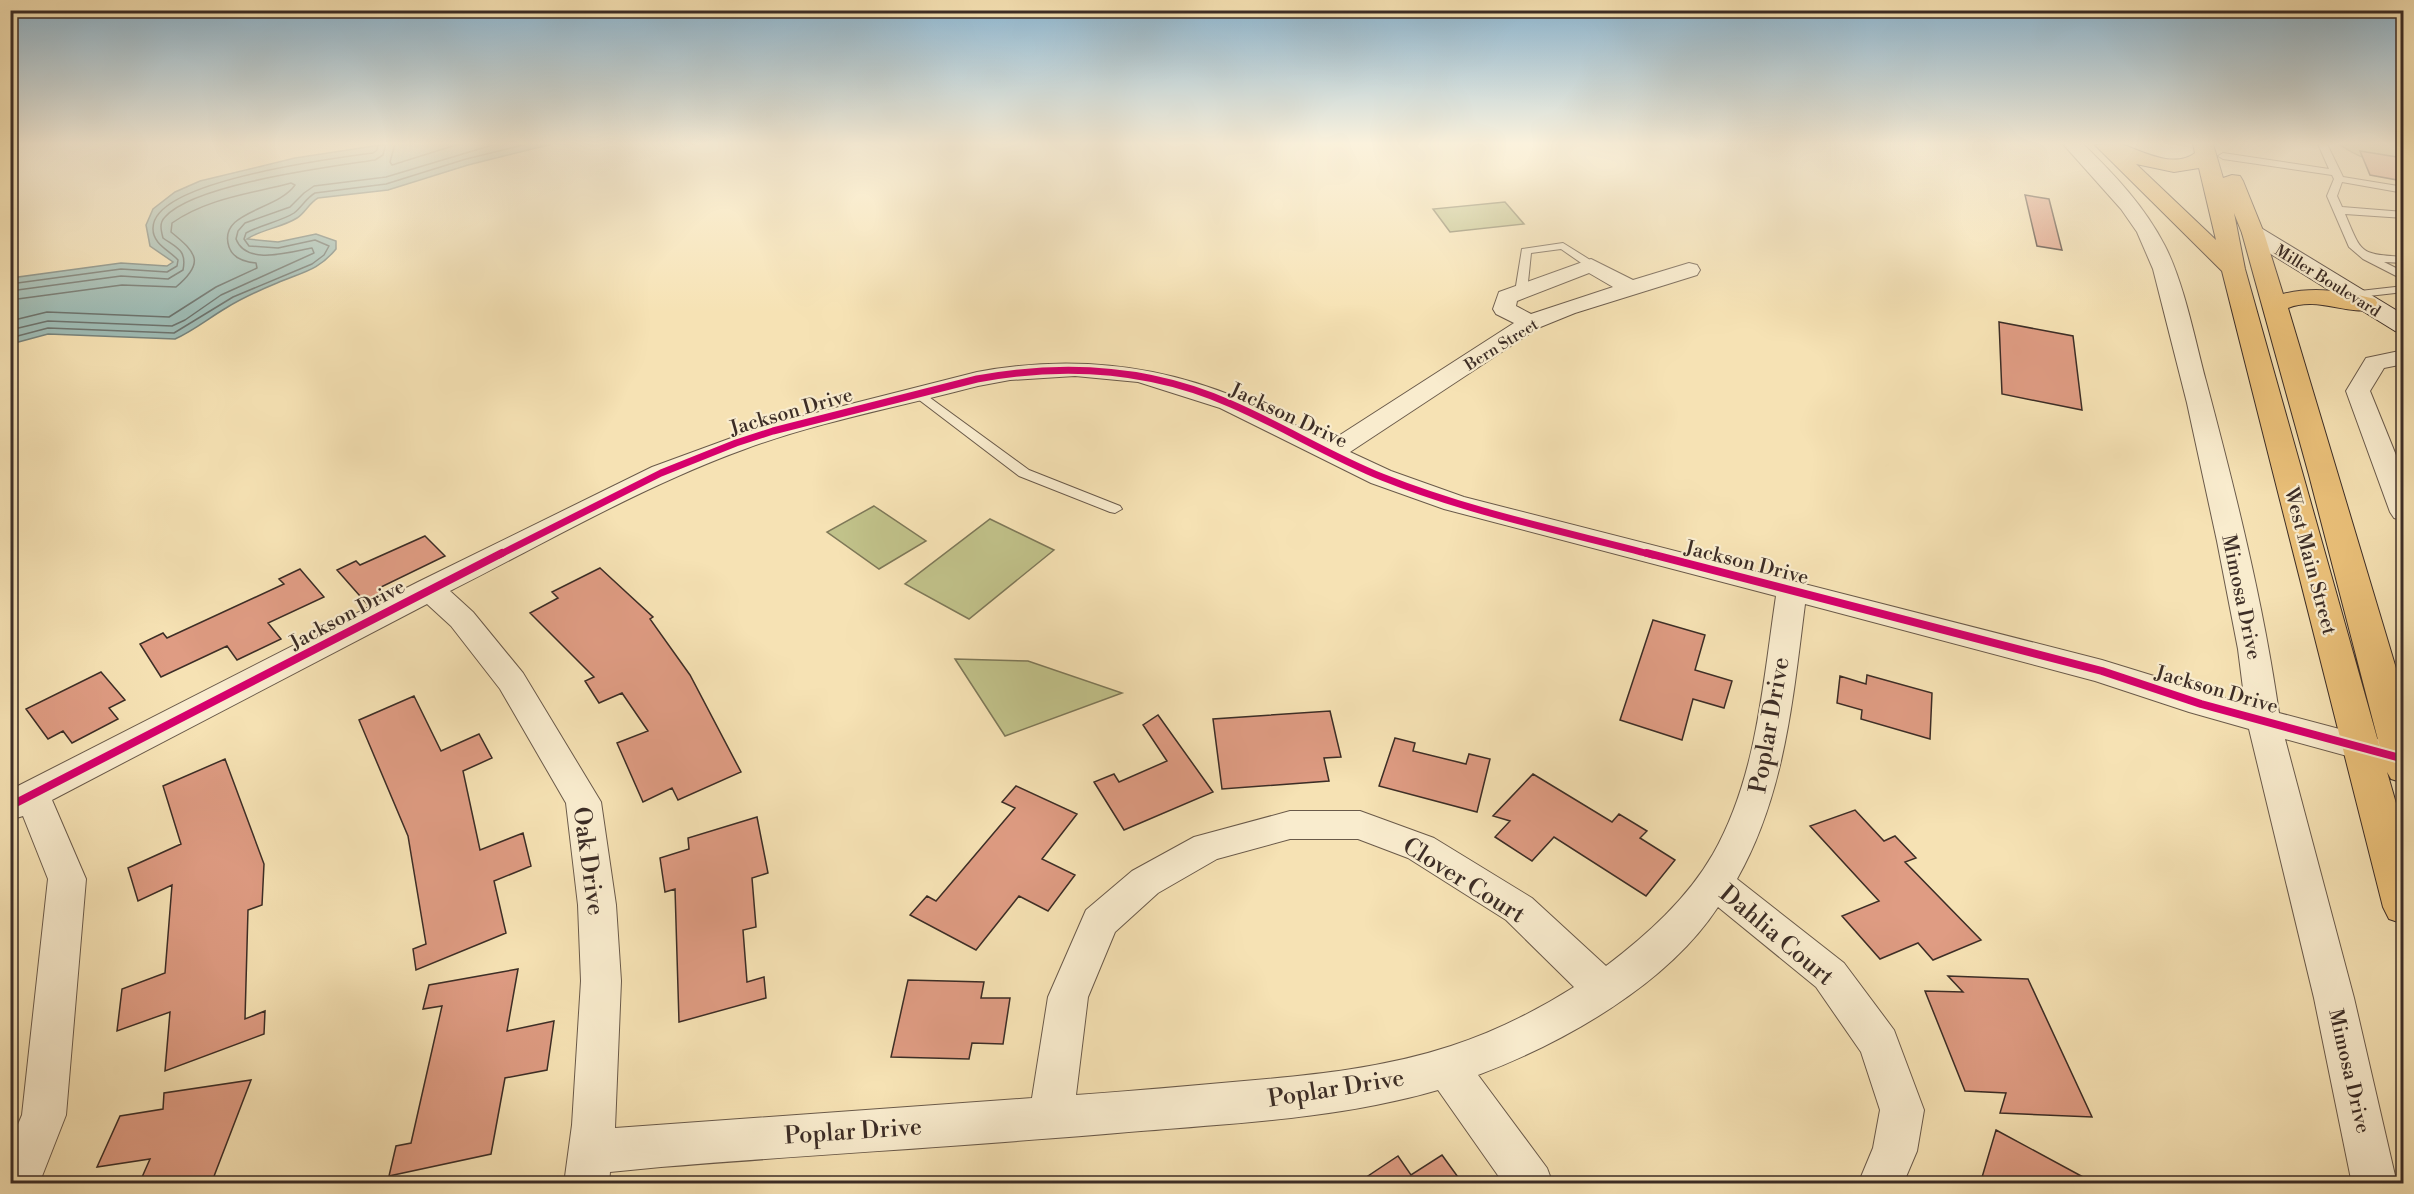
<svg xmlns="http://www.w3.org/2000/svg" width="2414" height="1194" font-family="'Libre Bodoni',serif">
	<rect width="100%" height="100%" fill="#f6e2b4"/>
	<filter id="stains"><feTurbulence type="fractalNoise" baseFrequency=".00333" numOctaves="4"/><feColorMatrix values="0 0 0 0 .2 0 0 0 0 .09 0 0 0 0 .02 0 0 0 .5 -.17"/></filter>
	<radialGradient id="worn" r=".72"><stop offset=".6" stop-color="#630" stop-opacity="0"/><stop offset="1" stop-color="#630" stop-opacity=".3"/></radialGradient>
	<path fill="#c1c28a" stroke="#7e7858" stroke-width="1.5" d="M 2339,144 L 2403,144 L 2403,169 C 2381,165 2358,158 2339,144 Z
		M 1505,202 L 1524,224 L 1450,232 L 1433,209 Z
		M 874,506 L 926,541 L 879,569 L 827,532 Z
		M 990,519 L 1054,550 L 969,619 L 905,584 Z
		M 955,659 L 1028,661 L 1122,693 L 1005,736 Z"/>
	<path fill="#9fbcb5" stroke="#77837c" stroke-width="1.5" d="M 387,144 L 552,144 L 468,165 L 388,190 L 318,198 C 309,203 305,213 297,218 C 281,228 262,229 247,239 L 278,242 L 316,234 L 336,241 L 336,249 C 318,271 302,272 277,283 C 260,290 242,298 226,308 C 209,318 193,331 175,339 L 48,334 L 11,344 L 11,278 L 121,263 L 167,266 L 173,262 L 150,246 L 146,225 L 153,209 L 175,192 L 200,181 L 295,158 Z"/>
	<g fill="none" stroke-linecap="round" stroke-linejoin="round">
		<path stroke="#6e746e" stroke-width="1.5" d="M 395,144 L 390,162 L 392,165 L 459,144
			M 10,284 L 121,269 L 167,272 L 177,266 L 178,260 C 169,250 153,244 153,229 C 151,181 336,158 373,153 L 377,150 L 378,144
			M 10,291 L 121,276 L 168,279 L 183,270 C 187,250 177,248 163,238 C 161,230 159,223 165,217 C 194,184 329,167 375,160 L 383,155 L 386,144
			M 10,300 L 122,285 L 176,287 C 205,263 197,253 171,232 L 172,223 C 208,198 250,194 291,183 L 295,185 C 277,211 217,211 229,247 C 233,259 245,262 256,263 L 257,268 L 216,287 L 169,317 L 47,312 L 10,321
			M 10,330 L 48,321 L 172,326 L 185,320 L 221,295 L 314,253 L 312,248 C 290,252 246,266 236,239 L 238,231 L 245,223 L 290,207 L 304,193 L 314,186 L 386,177 L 496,144
			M 10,338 L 48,328 L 174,333 L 233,297 L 312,264 L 324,255 L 329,246 L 315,240 L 278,248 L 249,246 L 244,239 L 246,233 C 260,225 282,221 294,213 C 302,207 306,198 315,193 L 386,184 L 466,159 L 527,144"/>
	</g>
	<path fill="#df9c83" stroke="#3c2d26" stroke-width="1.5" d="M 2360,151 L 2403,158 L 2403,181 L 2370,175 Z
		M 2025,195 L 2049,199 L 2062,250 L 2037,246 Z
		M 1999,322 L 2073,336 L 2082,410 L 2002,394 Z
		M 425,536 L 445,556 L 379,588 L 386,596 L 368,605 L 337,570 L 356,561 L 360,565 Z
		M 600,568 L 653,617 L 650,619 L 690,675 L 741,772 L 678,800 L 672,788 L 643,802 L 617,743 L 648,731 L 622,693 L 599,703 L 585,681 L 594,677 L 530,613 L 558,598 L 552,592 Z
		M 300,569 L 324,597 L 268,623 L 281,639 L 237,660 L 227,646 L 161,677 L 140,644 L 163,633 L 167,638 L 284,584 L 279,579 Z
		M 1653,620 L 1705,635 L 1695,670 L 1732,681 L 1724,708 L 1693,699 L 1682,740 L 1620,720 Z
		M 101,672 L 125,700 L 109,708 L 118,719 L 72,743 L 63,731 L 48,739 L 26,709 Z
		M 1867,675 L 1932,693 L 1930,739 L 1861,719 L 1862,710 L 1837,703 L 1840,676 L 1866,684 Z
		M 414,696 L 441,751 L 479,734 L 492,758 L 463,771 L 480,850 L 523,833 L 531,866 L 494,881 L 506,933 L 416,970 L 413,949 L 426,944 L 408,836 L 359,720 Z
		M 1330,711 L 1341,757 L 1324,758 L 1329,781 L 1222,789 L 1213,719 Z
		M 1158,715 L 1213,792 L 1124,830 L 1094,782 L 1114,774 L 1119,782 L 1167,761 L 1143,725 Z
		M 1395,738 L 1415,743 L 1413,751 L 1466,764 L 1469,754 L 1490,759 L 1477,812 L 1379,786 Z
		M 225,759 L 264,864 L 262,905 L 248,910 L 245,1019 L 265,1011 L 264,1034 L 165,1071 L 170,1012 L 117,1031 L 122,989 L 165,973 L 172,885 L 138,901 L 128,868 L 181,844 L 163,786 Z
		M 1533,774 L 1612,822 L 1619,814 L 1647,831 L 1640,838 L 1675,860 L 1646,896 L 1554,837 L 1532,861 L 1495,837 L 1510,821 L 1493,816 Z
		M 1016,786 L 1077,814 L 1042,859 L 1075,875 L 1048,911 L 1019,896 L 976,950 L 910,915 L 927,896 L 936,901 L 1015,808 L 1002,802 Z
		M 1855,810 L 1884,841 L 1895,836 L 1916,858 L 1905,862 L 1981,940 L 1933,960 L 1918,943 L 1880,959 L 1842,916 L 1879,901 L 1810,826 Z
		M 757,817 L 768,873 L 752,878 L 756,927 L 743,930 L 747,982 L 764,977 L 766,998 L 679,1022 L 675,889 L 665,892 L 660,858 L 689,849 L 688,838 Z
		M 518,969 L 507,1031 L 554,1021 L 547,1070 L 505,1078 L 491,1154 L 389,1176 L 396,1146 L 411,1143 L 442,1006 L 423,1009 L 429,985 Z
		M 1948,976 L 2028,979 L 2092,1117 L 2000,1113 L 2006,1093 L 1965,1091 L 1925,991 L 1963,992 Z
		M 908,980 L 984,982 L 981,998 L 1010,998 L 1003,1044 L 972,1043 L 969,1059 L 891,1057 Z
		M 251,1080 L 211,1184 L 139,1184 L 150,1159 L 97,1167 L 120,1116 L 163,1109 L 164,1093 Z
		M 1996,1130 L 2096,1184 L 1980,1184 Z
		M 1442,1155 L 1463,1184 L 1356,1184 L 1398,1156 L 1411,1175 Z"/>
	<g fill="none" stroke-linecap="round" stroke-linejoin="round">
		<defs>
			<path id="lane" d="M 2318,144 L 2327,144 L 2343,177 L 2404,187 L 2404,193 L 2342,182 L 2337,196 L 2342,207 L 2404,212 L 2404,218 L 2345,214 C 2362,254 2359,254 2404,257 L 2404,263 L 2384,262 L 2404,272 L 2404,280 L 2363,259 L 2349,247 L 2327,196 L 2334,179 L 2332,175 L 2223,159 L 2218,156 L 2223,153 L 2329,169 Z
				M 1563,243 L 1595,263 L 1595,267 L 1587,267 L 1561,249 L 1531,253 L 1527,292 L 1521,295 L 1517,294 L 1515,292 L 1522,249 Z
				M 2404,286 L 2404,292 L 2351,298 L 2345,295 L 2351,292 Z
				M 918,389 L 1029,470 L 1120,506 L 1122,509 L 1115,513 L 1110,512 L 1019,476 L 914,396 L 912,393 Z"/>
			<path id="street" d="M 2063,144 L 2083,144 C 2115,175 2145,207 2165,246 C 2184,283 2195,340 2206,381 C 2235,490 2263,601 2279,713 L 2392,743 L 2397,752 L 2392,761 L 2380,765 L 2285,739 L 2354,998 L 2397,1184 L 2352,1184 L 2314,998 L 2249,729 L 2189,712 L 2095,681 L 1805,604 C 1793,698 1785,794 1737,879 L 1844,963 L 1894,1030 L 1924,1110 L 1917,1151 L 1903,1184 L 1858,1184 L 1873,1148 L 1880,1110 L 1861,1052 L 1816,987 L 1718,907 C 1667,985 1563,1043 1478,1075 L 1547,1168 L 1553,1184 L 1504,1184 L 1438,1090 C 1342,1118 1240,1123 1141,1131 C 982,1145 821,1154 661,1167 L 610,1172 L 609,1184 L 564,1184 L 572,1125 L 581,981 L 578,905 L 566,803 L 500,689 L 451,626 L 427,604 L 52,800 L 86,879 L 66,1115 L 39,1184 L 10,1184 L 10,1143 L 22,1115 L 48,879 L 23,816 L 10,820 L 10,790 L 418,582 L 652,467 L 764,426 L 977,372 C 1068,355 1153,363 1238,398 C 1269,411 1299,427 1329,442 L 1514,323 L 1496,314 L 1493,309 L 1499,292 L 1591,259 L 1633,280 L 1689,263 L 1697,265 L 1700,270 L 1697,275 L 1575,313 L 1538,328 L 1350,452 L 1391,471 L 1464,497 L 2102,660 L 2245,704 L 2238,649 L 2217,541 L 2187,403 L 2153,269 L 2137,232 L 2121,209 ZM 1589,273 L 1613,287 L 1531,314 L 1516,306 L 1517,301 ZM 1075,376 L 1138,382 L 1220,408 L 1371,483 L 1444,509 L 1776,596 C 1763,682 1757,777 1713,854 C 1687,899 1647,935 1606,966 L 1532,898 L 1434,838 L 1360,811 L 1290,811 L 1194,837 L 1132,871 L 1086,910 L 1048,997 L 1032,1098 L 615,1128 L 621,981 L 616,905 L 601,802 L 523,673 L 473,612 L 450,591 C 547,542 643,486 745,449 C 818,422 902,406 978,386 L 1010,380 ZM 1290,839 L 1358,839 L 1408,858 L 1506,920 L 1574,987 C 1536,1011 1494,1032 1451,1046 C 1384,1068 1314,1075 1244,1081 C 1188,1086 1132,1091 1076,1095 L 1088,997 L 1115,932 L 1158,893 L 1217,859 Z
				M 2404,350 L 2404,364 L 2384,368 L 2370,391 L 2404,475 L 2404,521 L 2394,518 L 2390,512 L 2346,391 L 2366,358 Z"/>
			<path id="secondary" d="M 2253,226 L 2261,228 L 2404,315 L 2404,333 L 2395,331 L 2245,238 L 2242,233 L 2245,228 Z"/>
			<path id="primary" d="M 2121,144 C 2144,152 2174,169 2195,153 L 2193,144 L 2213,144 L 2223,178 L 2232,175 L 2240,176 L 2243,181 L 2264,233 L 2283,294 C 2314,286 2344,291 2375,299 L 2378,304 L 2375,309 C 2347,316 2318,296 2288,308 L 2404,695 L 2404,783 L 2391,779 L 2387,772 L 2404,831 L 2404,924 L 2389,919 L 2383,907 L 2222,271 L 2095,145 ZM 2136,164 L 2174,172 L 2199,168 L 2216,240 ZM 2234,213 L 2242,233 L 2309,475 L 2383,759 L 2245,269 Z"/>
		</defs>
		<use href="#lane" stroke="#6a5a4a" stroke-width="2"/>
		<use href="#street" stroke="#6a5a4a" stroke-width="2"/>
		<use href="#secondary" stroke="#3c2d26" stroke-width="2"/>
		<use href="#primary" stroke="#3c2d26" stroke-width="2"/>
		<use href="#lane" fill="#f9ecce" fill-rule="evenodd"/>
		<use href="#street" fill="#f9ecce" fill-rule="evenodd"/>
		<use href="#secondary" fill="#f9ecce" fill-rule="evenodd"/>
		<use href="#primary" fill="#ebc17a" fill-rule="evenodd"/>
		<defs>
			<path id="cycleway-far1" d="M 499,555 L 661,473 L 736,443 L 773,431 L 977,379 C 1063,363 1150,368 1231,404 C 1282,426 1330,456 1382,477 C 1469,512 1562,531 1653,555"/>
			<path id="cycleway" d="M 1647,553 L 2102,671 L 2201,704 L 2404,759
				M 10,806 L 502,553"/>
		</defs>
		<use href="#cycleway-far1" stroke="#f9ecce" stroke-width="10"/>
		<use href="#cycleway" stroke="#f9ecce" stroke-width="12"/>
		<use href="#cycleway-far1" stroke="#d6006c" stroke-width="7"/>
		<use href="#cycleway" stroke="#d6006c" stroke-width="8"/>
	</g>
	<linearGradient id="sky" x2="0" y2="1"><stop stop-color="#8bb7d4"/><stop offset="0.46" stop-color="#fbf2dd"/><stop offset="1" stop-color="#fbf2dd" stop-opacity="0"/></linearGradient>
	<rect width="2414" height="312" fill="url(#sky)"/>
	<g text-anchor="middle" stroke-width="4.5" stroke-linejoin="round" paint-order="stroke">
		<g font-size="16" fill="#3c2d26" stroke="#f9ecce">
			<text transform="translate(2328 280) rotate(32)" y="6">Miller Boulevard</text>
			<text transform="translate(1501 344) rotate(-32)" y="6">Bern Street</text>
		</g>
		<g font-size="20" fill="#3c2d26" stroke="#f9ecce">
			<text transform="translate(791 411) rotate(-16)" y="7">Jackson Drive</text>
			<text transform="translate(1289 415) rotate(25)" y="7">Jackson Drive</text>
			<text transform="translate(2311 561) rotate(75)" y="7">West Main Street</text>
			<text transform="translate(1747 562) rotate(14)" y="7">Jackson Drive</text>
			<text transform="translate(2242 597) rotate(78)" y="7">Mimosa Drive</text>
			<text transform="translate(347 614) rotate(-28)" y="7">Jackson Drive</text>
			<text transform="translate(2217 689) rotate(16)" y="7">Jackson Drive</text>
			<text transform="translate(2350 1071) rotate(77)" y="7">Mimosa Drive</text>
		</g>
		<g font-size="24" fill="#3c2d26" stroke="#f9ecce">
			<text transform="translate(1769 725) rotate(-80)" y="8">Poplar Drive</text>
			<text transform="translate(589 861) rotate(82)" y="8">Oak Drive</text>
			<text transform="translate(1464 880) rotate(32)" y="8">Clover Court</text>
			<text transform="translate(1777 935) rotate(40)" y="8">Dahlia Court</text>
			<text transform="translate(1336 1088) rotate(-9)" y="8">Poplar Drive</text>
			<text transform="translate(853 1131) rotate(-4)" y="8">Poplar Drive</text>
		</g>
	</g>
	<rect width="2414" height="1194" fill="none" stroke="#f6e2b4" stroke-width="36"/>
	<rect x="12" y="12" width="2390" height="1170" fill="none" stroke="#3c2d26" stroke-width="3"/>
	<rect x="18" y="18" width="2378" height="1158" fill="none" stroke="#3c2d26" stroke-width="1.5"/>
	<rect width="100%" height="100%" filter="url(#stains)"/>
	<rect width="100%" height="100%" fill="url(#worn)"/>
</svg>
